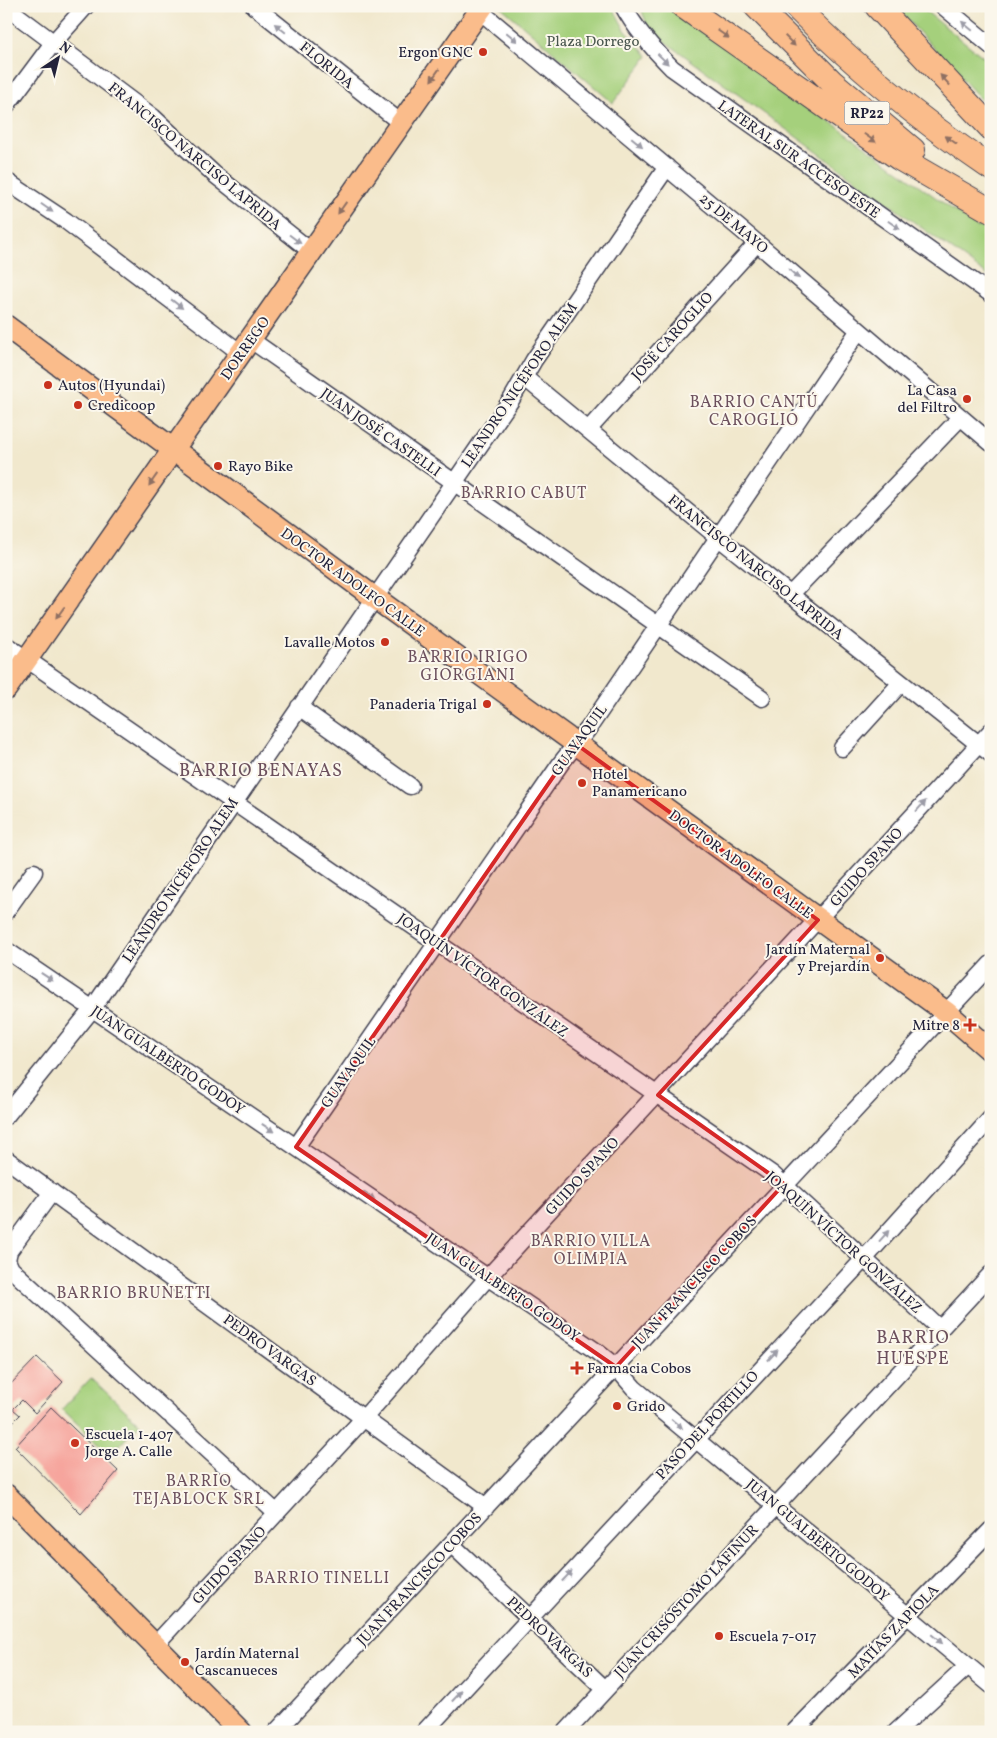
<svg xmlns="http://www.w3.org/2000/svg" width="997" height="1738" font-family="Vollkorn,serif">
	<rect width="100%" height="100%" fill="#fbf7ec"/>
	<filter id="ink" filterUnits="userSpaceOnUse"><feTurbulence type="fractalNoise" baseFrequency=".02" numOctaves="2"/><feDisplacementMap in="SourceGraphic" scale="10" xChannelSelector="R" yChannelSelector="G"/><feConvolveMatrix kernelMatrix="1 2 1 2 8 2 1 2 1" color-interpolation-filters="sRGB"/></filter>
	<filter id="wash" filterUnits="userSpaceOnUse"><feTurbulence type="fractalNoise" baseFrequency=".0096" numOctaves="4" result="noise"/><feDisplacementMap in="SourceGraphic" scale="20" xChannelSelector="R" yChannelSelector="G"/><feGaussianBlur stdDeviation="1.12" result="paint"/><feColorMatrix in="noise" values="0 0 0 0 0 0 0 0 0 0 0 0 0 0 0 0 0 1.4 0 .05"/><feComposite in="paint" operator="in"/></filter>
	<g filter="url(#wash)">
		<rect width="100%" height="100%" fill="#f1e8cd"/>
		<path fill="#a5d07c" stroke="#64795c" d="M 500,6 L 612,6 L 625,30 L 648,56 L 613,103 Z
			M 640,6 L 671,6 L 978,228 L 991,210 L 991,278 L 649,30 Z
			M 895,6 L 919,6 L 991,63 L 991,110 Z
			M 91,1378 L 140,1424 L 110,1455 L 62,1409 Z"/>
		<g id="blocks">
			<path fill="#f6a49c" d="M 37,1357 L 63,1382 L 35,1413 L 22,1400 L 13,1409 L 20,1415 L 6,1429 L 6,1389 Z
				M 51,1407 L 118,1471 L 81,1514 L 15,1447 Z"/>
		</g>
	</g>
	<g filter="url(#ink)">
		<use href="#blocks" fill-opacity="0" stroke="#414051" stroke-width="1"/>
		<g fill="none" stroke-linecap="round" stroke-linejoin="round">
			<defs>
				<path id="minor" d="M 254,6 L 401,123
					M 474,6 L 757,243 L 991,443
					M 623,6 C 636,30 653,49 672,68 L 991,294
					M 943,6 L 991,46
					M 6,7 L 153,117 L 214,174 L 312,252
					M 6,106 L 53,43 L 86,6
					M 6,181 L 66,221 L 242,354
					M 251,340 L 762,698
					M 524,377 L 719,538 L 991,754
					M 588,430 L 757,243
					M 790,595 L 961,417
					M 6,645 L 772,1174 L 940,1329
					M 299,707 L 410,786
					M 842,748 L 901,683
					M 6,911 L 34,872
					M 6,950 L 596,1351 L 616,1367 L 634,1388 L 991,1685
					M 6,1116 L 93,1008 L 511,400 L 534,360 L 667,167
					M 296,1147 L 561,763 L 588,729 L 859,330
					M 6,1159 L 486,1507
					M 52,1192 L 9,1251 L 7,1260 L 11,1269 L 169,1414
					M 173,1418 L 277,1513
					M 451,1544 L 605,1689
					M 155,1645 L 364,1418 L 489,1276 L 991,731
					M 276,1732 L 991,964
					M 424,1732 L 864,1259 L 991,1118
					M 566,1732 L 991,1274
					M 794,1732 L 991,1530
					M 896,1732 L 968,1666"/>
				<path id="major" d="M 6,326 L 375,598 L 946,1012 L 991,1051
					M 6,689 L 483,6
					M 6,1495 L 241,1732"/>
				<path id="highway" d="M 683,6 L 899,158 L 991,211
					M 756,6 L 832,82 L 913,150
					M 795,6 C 855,67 920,120 991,168
					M 877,6 L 991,128"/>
			</defs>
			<use href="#minor" stroke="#414051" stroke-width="19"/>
			<use href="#major" stroke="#414051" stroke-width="24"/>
			<use href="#highway" stroke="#414051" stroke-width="26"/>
			<use href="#minor" stroke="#fff" stroke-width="16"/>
			<use href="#major" stroke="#fabc8b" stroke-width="21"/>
			<use href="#highway" stroke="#fabc8b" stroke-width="24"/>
		</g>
		<defs><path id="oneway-solid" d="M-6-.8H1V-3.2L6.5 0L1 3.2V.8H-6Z" transform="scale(1.25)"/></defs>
		<g fill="#9c9ca7">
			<use href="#oneway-solid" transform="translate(967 26) rotate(-140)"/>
			<use href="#oneway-solid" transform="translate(280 28) rotate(-141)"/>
			<use href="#oneway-solid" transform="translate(512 37) rotate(40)"/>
			<use href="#oneway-solid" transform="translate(663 59) rotate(44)"/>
			<use href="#oneway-solid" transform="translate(637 142) rotate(40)"/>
			<use href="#oneway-solid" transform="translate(47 208) rotate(35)"/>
			<use href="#oneway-solid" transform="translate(894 225) rotate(35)"/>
			<use href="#oneway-solid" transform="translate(295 239) rotate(37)"/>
			<use href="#oneway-solid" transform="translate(794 274) rotate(41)"/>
			<use href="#oneway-solid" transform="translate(177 304) rotate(38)"/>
			<use href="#oneway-solid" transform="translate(921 806) rotate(-48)"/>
			<use href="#oneway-solid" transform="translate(47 977) rotate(34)"/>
			<use href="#oneway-solid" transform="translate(268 1128) rotate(34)"/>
			<use href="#oneway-solid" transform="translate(369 1196) rotate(34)"/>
			<use href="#oneway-solid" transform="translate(884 1236) rotate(-48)"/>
			<use href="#oneway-solid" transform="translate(773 1355) rotate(-47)"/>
			<use href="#oneway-solid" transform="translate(677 1424) rotate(40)"/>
			<use href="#oneway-solid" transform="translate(567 1576) rotate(-47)"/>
			<use href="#oneway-solid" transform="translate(937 1639) rotate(40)"/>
			<use href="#oneway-solid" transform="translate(457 1696) rotate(-47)"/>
		</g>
		<g fill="#8e6f63">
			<use href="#oneway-solid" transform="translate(723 34) rotate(35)"/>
			<use href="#oneway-solid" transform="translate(790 41) rotate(45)"/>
			<use href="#oneway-solid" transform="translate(435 75) rotate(125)"/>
			<use href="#oneway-solid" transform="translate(945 80) rotate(-133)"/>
			<use href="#oneway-solid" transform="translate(870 138) rotate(35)"/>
			<use href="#oneway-solid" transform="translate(951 140) rotate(-145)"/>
			<use href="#oneway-solid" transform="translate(342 208) rotate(125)"/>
			<use href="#oneway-solid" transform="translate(153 480) rotate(125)"/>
			<use href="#oneway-solid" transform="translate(60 613) rotate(125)"/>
		</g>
	</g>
	<path fill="#d62828" fill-opacity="0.2" stroke="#d62828" stroke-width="4" stroke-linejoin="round" d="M 576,744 L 818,920 L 658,1095 L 784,1184 L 616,1367 L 296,1147 Z"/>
	<g fill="#c8321e" stroke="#fbf7ec" stroke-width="2">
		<circle cx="483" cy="52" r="5"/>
		<circle cx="48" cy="385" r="5"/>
		<circle cx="967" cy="399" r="5"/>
		<circle cx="78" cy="405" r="5"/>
		<circle cx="218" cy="466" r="5"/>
		<circle cx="385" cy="642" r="5"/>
		<circle cx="487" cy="704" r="5"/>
		<circle cx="582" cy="783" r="5"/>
		<circle cx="880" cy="958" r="5"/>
		<path d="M967.5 1017.5h5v5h5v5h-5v5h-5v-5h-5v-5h5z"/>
		<path d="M574.5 1360.5h5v5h5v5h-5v5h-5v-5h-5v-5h5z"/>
		<circle cx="617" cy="1406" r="5"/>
		<circle cx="75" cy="1443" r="5"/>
		<circle cx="719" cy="1636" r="5"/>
		<circle cx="185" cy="1662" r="5"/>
	</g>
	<g text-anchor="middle" stroke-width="4" stroke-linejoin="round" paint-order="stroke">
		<rect fill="#fbf7ec" stroke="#636270" stroke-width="1" x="844.5" y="101.5" width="45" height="23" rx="4"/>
		<g font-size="14" font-weight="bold" fill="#22223b">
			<text x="867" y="118">RP22</text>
		</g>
		<g font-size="15" fill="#49564e" stroke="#fbf7ec">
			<text x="593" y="46">Plaza Dorrego</text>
		</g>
		<g font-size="15" fill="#22223b" stroke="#fbf7ec" text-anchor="start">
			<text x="473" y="57" text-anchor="end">Ergon GNC</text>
			<text x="58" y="390">Autos (Hyundai)</text>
			<text x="957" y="395" text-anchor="end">La Casa<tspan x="957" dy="17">del Filtro</tspan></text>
			<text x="88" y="410">Credicoop</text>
			<text x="228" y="471">Rayo Bike</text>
			<text x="375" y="647" text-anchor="end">Lavalle Motos</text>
			<text x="477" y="709" text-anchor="end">Panaderia Trigal</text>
			<text x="592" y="779">Hotel<tspan x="592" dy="17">Panamericano</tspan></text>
			<text x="870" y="954" text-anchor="end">Jardín Maternal<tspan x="870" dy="17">y Prejardín</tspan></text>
			<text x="960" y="1030" text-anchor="end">Mitre 8</text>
			<text x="587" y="1373">Farmacia Cobos</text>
			<text x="627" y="1411">Grido</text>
			<text x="85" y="1439">Escuela 1-407<tspan x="85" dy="17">Jorge A. Calle</tspan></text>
			<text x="729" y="1641">Escuela 7-017</text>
			<text x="195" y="1658">Jardín Maternal<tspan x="195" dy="17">Cascanueces</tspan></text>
		</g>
		<g font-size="15" fill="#22223b" stroke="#fbf7ec">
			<text transform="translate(327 65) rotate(39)" y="5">FLORIDA</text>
			<text transform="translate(195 156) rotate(40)" y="5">FRANCISCO NARCISO LAPRIDA</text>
			<text transform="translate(799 159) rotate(35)" y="5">LATERAL SUR ACCESO ESTE</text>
			<text transform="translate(734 223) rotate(40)" y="5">25 DE MAYO</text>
			<text transform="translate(672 336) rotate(-48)" y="5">JOSÉ CAROGLIO</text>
			<text transform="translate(245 348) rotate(-55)" y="5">DORREGO</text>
			<text transform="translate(519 385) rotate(-56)" y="5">LEANDRO NICÉFORO ALEM</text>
			<text transform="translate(381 432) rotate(35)" y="5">JUAN JOSÉ CASTELLI</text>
			<text transform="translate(756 567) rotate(39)" y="5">FRANCISCO NARCISO LAPRIDA</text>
			<text transform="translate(353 582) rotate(36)" y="5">DOCTOR ADOLFO CALLE</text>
			<text transform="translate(579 740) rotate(-54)" y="5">GUAYAQUIL</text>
			<text transform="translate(741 864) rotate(36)" y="5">DOCTOR ADOLFO CALLE</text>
			<text transform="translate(866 867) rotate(-48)" y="5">GUIDO SPANO</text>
			<text transform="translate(180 880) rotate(-56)" y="5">LEANDRO NICÉFORO ALEM</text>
			<text transform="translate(483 975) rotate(35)" y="5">JOAQUÍN VÍCTOR GONZÁLEZ</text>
			<text transform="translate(168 1060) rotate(34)" y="5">JUAN GUALBERTO GODOY</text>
			<text transform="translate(348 1072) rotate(-55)" y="5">GUAYAQUIL</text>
			<text transform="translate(582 1176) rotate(-47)" y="5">GUIDO SPANO</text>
			<text transform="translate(844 1242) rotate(42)" y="5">JOAQUÍN VÍCTOR GONZÁLEZ</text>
			<text transform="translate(694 1282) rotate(-47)" y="5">JUAN FRANCISCO COBOS</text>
			<text transform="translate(503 1287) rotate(34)" y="5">JUAN GUALBERTO GODOY</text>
			<text transform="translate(270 1350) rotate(36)" y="5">PEDRO VARGAS</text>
			<text transform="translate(707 1425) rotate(-47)" y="5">PASO DEL PORTILLO</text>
			<text transform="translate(818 1540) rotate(40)" y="5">JUAN GUALBERTO GODOY</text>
			<text transform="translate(229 1565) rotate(-47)" y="5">GUIDO SPANO</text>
			<text transform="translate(419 1579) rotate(-47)" y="5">JUAN FRANCISCO COBOS</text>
			<text transform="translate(686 1601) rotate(-47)" y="5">JUAN CRISÓSTOMO LAFINUR</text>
			<text transform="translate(893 1631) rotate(-46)" y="5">MATÍAS ZAPIOLA</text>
			<text transform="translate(550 1637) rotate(43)" y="5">PEDRO VARGAS</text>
		</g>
		<g font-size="16" letter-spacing="1" fill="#6c505d" stroke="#fbf7ec">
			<text x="754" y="407">BARRIO CANTÚ<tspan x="754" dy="18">CAROGLIO</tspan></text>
			<text x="524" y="498">BARRIO CABUT</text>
			<text x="468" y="662">BARRIO IRIGO<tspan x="468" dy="18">GIORGIANI</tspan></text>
			<text x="591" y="1246">BARRIO VILLA<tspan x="591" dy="18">OLIMPIA</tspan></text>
			<text x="134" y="1298">BARRIO BRUNETTI</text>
			<text x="199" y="1486">BARRIO<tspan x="199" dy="18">TEJABLOCK SRL</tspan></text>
			<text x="322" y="1583">BARRIO TINELLI</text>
		</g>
		<g font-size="18" letter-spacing="1" fill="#6c505d" stroke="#fbf7ec">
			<text x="261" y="776">BARRIO BENAYAS</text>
			<text x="913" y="1343">BARRIO<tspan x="913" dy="21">HUESPE</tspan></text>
		</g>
	</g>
	<rect width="997" height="1738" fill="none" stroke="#fbf7ec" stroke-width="25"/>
	<g transform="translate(58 58) rotate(35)" stroke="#fbf7ec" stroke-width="4" paint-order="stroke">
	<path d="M0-4L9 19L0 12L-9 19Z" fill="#22223b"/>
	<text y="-8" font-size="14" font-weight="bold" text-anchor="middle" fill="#22223b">N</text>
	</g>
</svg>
